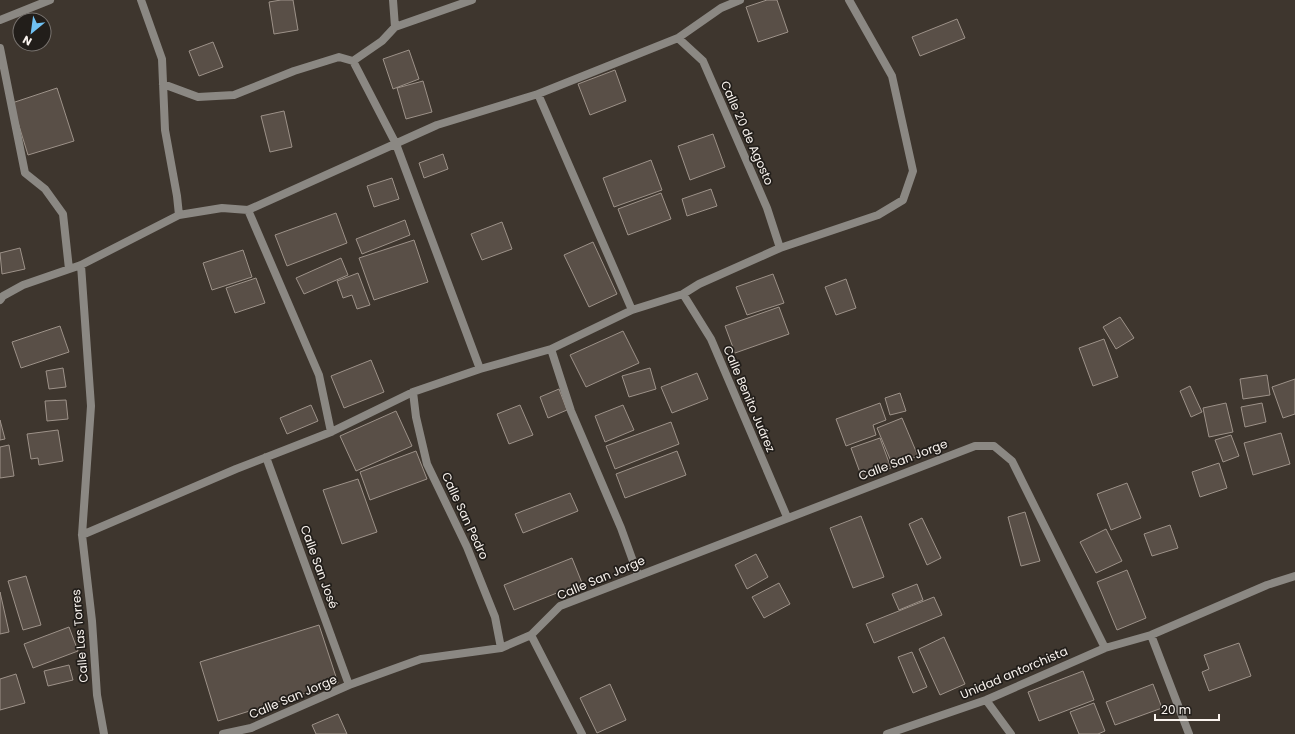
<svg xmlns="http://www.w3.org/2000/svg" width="1295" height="734" font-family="Poppins,sans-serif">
	<rect width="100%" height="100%" fill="#3e362e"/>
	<path fill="#594f47" stroke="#9d9289" d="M 281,0 L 293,0 L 298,30 L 274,34 L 269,2 Z
		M 767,0 L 777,0 L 788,32 L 758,42 L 746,7 Z
		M 957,19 L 965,38 L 920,56 L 912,37 Z
		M 213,42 L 223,67 L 199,76 L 189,51 Z
		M 409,50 L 419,79 L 393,89 L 383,59 Z
		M 615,70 L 626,101 L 590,115 L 578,84 Z
		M 423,81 L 432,112 L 406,119 L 397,88 Z
		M 57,88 L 74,141 L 28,155 L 12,103 Z
		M 284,111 L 292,147 L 270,152 L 261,116 Z
		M 713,134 L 725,167 L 690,180 L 678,146 Z
		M 443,154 L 448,169 L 424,178 L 419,163 Z
		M 651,160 L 662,190 L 614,207 L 603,178 Z
		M 392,178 L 399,199 L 374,207 L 367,186 Z
		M 711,189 L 717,206 L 687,216 L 682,199 Z
		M 661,193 L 671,219 L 628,235 L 618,209 Z
		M 336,213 L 347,243 L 287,266 L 275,235 Z
		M 405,220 L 410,235 L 362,254 L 356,239 Z
		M 502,222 L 512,249 L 482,260 L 471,234 Z
		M 414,240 L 428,282 L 374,300 L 359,258 Z
		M 593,242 L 617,294 L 589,307 L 564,255 Z
		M 20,248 L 25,269 L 2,274 L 0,253 Z
		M 243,250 L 252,277 L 212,290 L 203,263 Z
		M 341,258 L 348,275 L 304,294 L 296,278 Z
		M 358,273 L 370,305 L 357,309 L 352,295 L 343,298 L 337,281 Z
		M 773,274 L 784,303 L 747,315 L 736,287 Z
		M 256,278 L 265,303 L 235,313 L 226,288 Z
		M 846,279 L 856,308 L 836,315 L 825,287 Z
		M 779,307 L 789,334 L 735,353 L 725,326 Z
		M 1120,317 L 1134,338 L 1116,349 L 1103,327 Z
		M 60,326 L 69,352 L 21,368 L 12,342 Z
		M 623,331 L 639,363 L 586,387 L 570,355 Z
		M 1104,339 L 1118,377 L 1093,386 L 1079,348 Z
		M 371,360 L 384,392 L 344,408 L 331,376 Z
		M 63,368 L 66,387 L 49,389 L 46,371 Z
		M 650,368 L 656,389 L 629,397 L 622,376 Z
		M 697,373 L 708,399 L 672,413 L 661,387 Z
		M 1267,375 L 1270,395 L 1243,399 L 1240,379 Z
		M 1295,379 L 1295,414 L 1283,418 L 1272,387 Z
		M 1190,386 L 1202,412 L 1191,417 L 1180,391 Z
		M 559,389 L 567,410 L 548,418 L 540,397 Z
		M 900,393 L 906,411 L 890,415 L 885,398 Z
		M 66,400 L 68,419 L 47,421 L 45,401 Z
		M 880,403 L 886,420 L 873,425 L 876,435 L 846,446 L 836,419 Z
		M 1226,403 L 1233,432 L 1209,437 L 1203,408 Z
		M 1262,403 L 1266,422 L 1245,427 L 1241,407 Z
		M 311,405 L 318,421 L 287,434 L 280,418 Z
		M 520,405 L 533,435 L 509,444 L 497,414 Z
		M 623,405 L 634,430 L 605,442 L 595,416 Z
		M 396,411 L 412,446 L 356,471 L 340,436 Z
		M 902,418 L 918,456 L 893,466 L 877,428 Z
		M 0,420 L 5,439 L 0,440 Z
		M 671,422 L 679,444 L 615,469 L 606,446 Z
		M 58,430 L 63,461 L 39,465 L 38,458 L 31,459 L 27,434 Z
		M 1281,433 L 1290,464 L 1253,475 L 1244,443 Z
		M 1231,435 L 1239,456 L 1223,462 L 1215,440 Z
		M 880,438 L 891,468 L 862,478 L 851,448 Z
		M 9,445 L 14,476 L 0,478 L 0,447 Z
		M 416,451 L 427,479 L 370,500 L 360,472 Z
		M 677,451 L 686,475 L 625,498 L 616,474 Z
		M 1219,463 L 1227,488 L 1200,497 L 1192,472 Z
		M 358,479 L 377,532 L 342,544 L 323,490 Z
		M 1127,483 L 1141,518 L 1111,530 L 1097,494 Z
		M 570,493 L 578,511 L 523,533 L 515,514 Z
		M 1025,512 L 1040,561 L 1021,566 L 1008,517 Z
		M 861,516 L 884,577 L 853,588 L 830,528 Z
		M 922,518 L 941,558 L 927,565 L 909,524 Z
		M 1170,525 L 1178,548 L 1152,556 L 1144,534 Z
		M 1106,529 L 1122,561 L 1096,573 L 1080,542 Z
		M 756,554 L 768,577 L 747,589 L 735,565 Z
		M 572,558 L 582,583 L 514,610 L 504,585 Z
		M 1127,570 L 1146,618 L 1117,630 L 1097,582 Z
		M 26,576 L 41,625 L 23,630 L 8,581 Z
		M 779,583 L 790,604 L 764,618 L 752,597 Z
		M 917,584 L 923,600 L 899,610 L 892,594 Z
		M 0,592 L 9,632 L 0,634 Z
		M 934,597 L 942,615 L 874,643 L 866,624 Z
		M 319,625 L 338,683 L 218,721 L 200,662 Z
		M 69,627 L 78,651 L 33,668 L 24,644 Z
		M 944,637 L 965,684 L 940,695 L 919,649 Z
		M 1239,643 L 1251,676 L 1209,691 L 1202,672 L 1209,669 L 1204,655 Z
		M 912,652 L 927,687 L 913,693 L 898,657 Z
		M 69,665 L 73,680 L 48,686 L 44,671 Z
		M 1083,671 L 1094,700 L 1039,721 L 1028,692 Z
		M 16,674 L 25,703 L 0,710 L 0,679 Z
		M 610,684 L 626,720 L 597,733 L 580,698 Z
		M 1153,684 L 1162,708 L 1115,725 L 1106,702 Z
		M 1094,703 L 1105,731 L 1098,734 L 1079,734 L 1070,712 Z
		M 338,714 L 347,734 L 316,734 L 312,725 Z"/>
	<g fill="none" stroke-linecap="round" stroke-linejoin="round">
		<path stroke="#8b8883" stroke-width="8" d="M 141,0 L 162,59 L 165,130 L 177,196 L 179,215
			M 393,0 L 395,27
			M 0,20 L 50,0
			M 678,38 L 703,61 L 767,208 L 780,248
			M 0,48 L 25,173 L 45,189 L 63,214 L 69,269
			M 353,61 L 396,144 L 480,369
			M 163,84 L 198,97 L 234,95 L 294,71 L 339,57 L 353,61 L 382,41 L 395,27 L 472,0
			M 538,94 L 632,310
			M 248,210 L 319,375 L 331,432
			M 81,265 L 91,406 L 82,535 L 92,621 L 97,695 L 104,734
			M 683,294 L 711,339 L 787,517
			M 0,300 L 3,296 L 23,285 L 81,265 L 179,215 L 222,208 L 248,210 L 437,125 L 538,94 L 678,38 L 721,8 L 740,0
			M 551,349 L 571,411 L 621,528 L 638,575
			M 413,392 L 416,417 L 427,464 L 467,547 L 495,617 L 501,648
			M 266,457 L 349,685
			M 82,535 L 236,469 L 331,432 L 413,392 L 480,369 L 551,349 L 632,310 L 683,294 L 699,284 L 780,248 L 878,215 L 903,200 L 913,171 L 892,76 L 849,0
			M 531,635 L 582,734
			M 1151,635 L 1189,734
			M 986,700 L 1011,734
			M 223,734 L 251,728 L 349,685 L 421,659 L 501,648 L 531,635 L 560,606 L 975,446 L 994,446 L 1012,461 L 1105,648
			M 887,734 L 986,700 L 1105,648 L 1151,635 L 1267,585 L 1295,576"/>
	</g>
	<g text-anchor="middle" stroke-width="3.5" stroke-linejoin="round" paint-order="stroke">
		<g font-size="12" fill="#f9f3ee" stroke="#221e1a">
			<text transform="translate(747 133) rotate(66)" y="4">Calle 20 de Agosto</text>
			<text transform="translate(749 399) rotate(67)" y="4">Calle Benito Juárez</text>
			<text transform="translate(903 460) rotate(-21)" y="4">Calle San Jorge</text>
			<text transform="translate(465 516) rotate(65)" y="4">Calle San Pedro</text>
			<text transform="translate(319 567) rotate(70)" y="4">Calle San José</text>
			<text transform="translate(601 578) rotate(-23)" y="4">Calle San Jorge</text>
			<text transform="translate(80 636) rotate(-95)" y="4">Calle Las Torres</text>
			<text transform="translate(1014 673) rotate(-23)" y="4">Unidad antorchista</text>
			<text transform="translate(293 697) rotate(-23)" y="4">Calle San Jorge</text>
		</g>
	</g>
	<g transform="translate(32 32) rotate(209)"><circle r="19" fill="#221e1a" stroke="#78736f"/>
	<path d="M0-3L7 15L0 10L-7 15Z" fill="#70c2f4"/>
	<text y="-6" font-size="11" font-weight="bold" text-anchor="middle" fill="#f9f3ee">N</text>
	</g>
	<path d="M1155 714v6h64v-6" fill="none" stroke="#f9f3ee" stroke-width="2"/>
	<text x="1161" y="714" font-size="12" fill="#f9f3ee" stroke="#221e1a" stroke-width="3" paint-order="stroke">20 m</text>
</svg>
